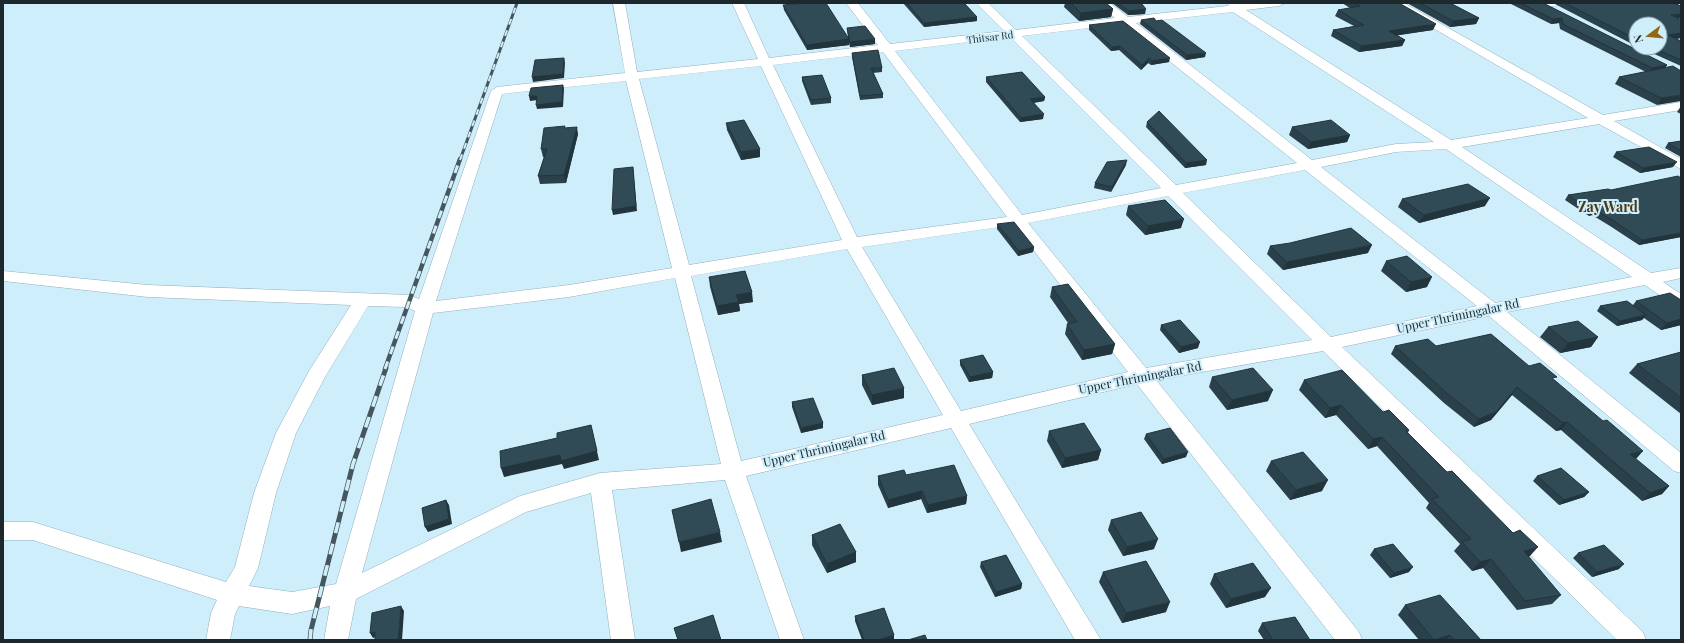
<svg xmlns="http://www.w3.org/2000/svg" width="1684" height="643" font-family="'Playfair Display',serif">
	<rect width="100%" height="100%" fill="#cfeefb"/>
	<g fill="none" stroke-linecap="round" stroke-linejoin="round">
		<defs>
			<path id="minor" d="M 613,3 L 625,3 L 637,72 L 758,59 L 732,3 L 744,3 L 769,58 L 878,45 L 846,3 L 858,3 L 890,44 L 1004,31 L 976,3 L 988,3 L 1016,30 L 1115,18 L 1097,3 L 1110,3 L 1128,17 L 1227,6 L 1231,3 L 1237,4 L 1285,3 L 1279,6 L 1246,10 L 1451,140 L 1588,118 L 1390,3 L 1404,3 L 1603,115 L 1681,102 L 1681,110 L 1614,121 L 1681,159 L 1681,169 L 1599,124 L 1462,147 L 1651,273 L 1681,268 L 1681,278 L 1663,282 L 1681,294 L 1681,308 L 1675,306 L 1645,285 L 1507,312 L 1681,453 L 1681,473 L 1674,471 L 1489,316 L 1342,347 L 1643,632 L 1646,640 L 1617,640 L 1323,351 L 1156,380 L 1359,632 L 1362,640 L 1335,640 L 1137,384 L 969,424 L 1101,640 L 1075,640 L 951,428 L 746,476 L 804,640 L 780,640 L 725,480 L 612,490 L 635,640 L 611,640 L 591,493 L 526,512 L 356,599 L 348,640 L 324,640 L 330,606 L 292,614 L 239,606 L 235,614 L 230,640 L 206,640 L 211,613 L 217,600 L 33,540 L 3,540 L 3,522 L 33,522 L 226,582 L 235,567 L 254,493 L 276,433 L 309,371 L 351,305 L 148,297 L 3,281 L 3,271 L 148,285 L 409,295 L 419,299 L 491,91 L 497,87 L 625,73 ZM 1233,12 L 1434,142 L 1396,144 L 1312,160 L 1136,23 ZM 1123,24 L 1297,163 L 1176,185 L 1022,36 ZM 1010,37 L 1161,188 L 1022,215 L 895,51 ZM 883,52 L 1007,217 L 857,237 L 773,65 ZM 761,66 L 842,240 L 689,265 L 639,79 ZM 626,81 L 672,268 L 569,285 L 436,301 L 502,94 ZM 1446,149 L 1632,277 L 1495,303 L 1321,167 L 1396,152 ZM 1305,170 L 1477,306 L 1331,337 L 1183,193 ZM 1168,196 L 1312,340 L 1146,368 L 1028,223 ZM 1014,225 L 1128,372 L 961,411 L 862,247 ZM 847,249 L 943,415 L 741,461 L 691,276 ZM 675,278 L 721,464 L 600,473 L 520,496 L 362,573 L 433,313 L 569,297 ZM 368,306 L 406,307 L 415,311 L 336,584 L 292,592 L 249,586 L 258,568 L 276,493 L 296,433 L 325,377 Z
				M 1541,3 L 1566,3 L 1564,5 L 1541,7 L 1539,5 Z
				M 1674,3 L 1681,3 L 1681,6 L 1676,5 Z"/>
		</defs>
		<use href="#minor" stroke="#92afbb" stroke-width="1"/>
		<use href="#minor" fill="#fff" fill-rule="evenodd"/>
		<defs>
			<path id="rail-far2" d="M 460,160 L 517,3"/>
			<path id="rail-far1" d="M 385,369 L 460,159"/>
			<path id="rail" d="M 310,640 L 311,630 L 353,464 L 386,368"/>
		</defs>
		<use href="#rail-far2" stroke="#46565d" stroke-width="3"/>
		<use href="#rail-far1" stroke="#46565d" stroke-width="4.5"/>
		<use href="#rail" stroke="#46565d" stroke-width="5"/>
		<use href="#rail-far2" stroke="#cfeefb" stroke-width="2" stroke-dasharray="6" stroke-linecap="butt"/>
		<use href="#rail-far1" stroke="#cfeefb" stroke-width="3" stroke-dasharray="8" stroke-linecap="butt"/>
		<use href="#rail" stroke="#cfeefb" stroke-width="3.5" stroke-dasharray="11" stroke-linecap="butt"/>
	</g>
	<path fill="#2a404a" d="M 903,3 L 964,3 L 977,17 L 977,21 L 924,27 Z
		M 1065,3 L 1106,3 L 1113,9 L 1111,17 L 1079,21 L 1064,7 Z
		M 1112,3 L 1141,3 L 1145,14 L 1128,15 Z
		M 1342,3 L 1399,3 L 1433,30 L 1397,35 L 1405,40 L 1402,46 L 1359,52 L 1331,36 L 1333,30 L 1354,26 L 1335,16 L 1338,10 L 1350,8 Z
		M 1407,3 L 1450,3 L 1479,18 L 1476,24 L 1450,27 Z
		M 1509,3 L 1543,3 L 1667,65 L 1665,68 L 1681,71 L 1657,105 L 1615,84 L 1619,77 L 1646,72 L 1560,29 L 1559,23 L 1551,24 Z
		M 1553,3 L 1674,3 L 1681,6 L 1681,18 L 1678,19 L 1681,20 L 1681,38 L 1676,39 L 1681,41 L 1681,66 L 1641,48 L 1660,48 L 1636,24 L 1636,46 Z
		M 783,5 L 848,38 L 847,28 L 875,44 L 850,47 L 849,43 L 849,45 L 807,50 L 784,10 Z
		M 1141,20 L 1156,21 L 1205,57 L 1186,60 L 1140,24 Z
		M 1089,25 L 1169,62 L 1151,65 L 1148,63 L 1141,70 L 1119,50 L 1111,51 L 1089,30 Z
		M 852,53 L 882,68 L 882,72 L 873,73 L 883,94 L 883,98 L 860,100 L 852,57 Z
		M 802,77 L 831,98 L 831,103 L 811,105 L 802,81 Z
		M 986,77 L 1045,97 L 1044,101 L 1034,103 L 1043,119 L 1020,122 L 986,82 Z
		M 1681,106 L 1681,114 L 1677,112 Z
		M 1147,122 L 1206,165 L 1185,168 L 1146,127 Z
		M 726,123 L 760,157 L 741,160 L 727,130 Z
		M 1292,127 L 1350,135 L 1347,142 L 1308,149 L 1289,135 Z
		M 565,128 L 578,134 L 566,183 L 540,184 L 538,176 L 544,157 L 543,157 L 541,149 Z
		M 1681,141 L 1681,157 L 1665,148 L 1668,143 Z
		M 1616,152 L 1673,167 L 1640,173 L 1613,157 Z
		M 1126,165 L 1111,192 L 1094,188 L 1095,183 Z
		M 1611,190 L 1681,237 L 1639,245 L 1610,226 L 1592,215 L 1589,216 L 1565,200 L 1568,195 Z
		M 1402,199 L 1485,206 L 1419,223 L 1398,207 Z
		M 1128,206 L 1181,228 L 1145,235 L 1126,215 Z
		M 997,224 L 1034,247 L 1033,252 L 1018,256 L 997,229 Z
		M 1270,246 L 1368,253 L 1283,270 L 1267,254 Z
		M 1386,261 L 1427,287 L 1406,292 L 1381,271 Z
		M 709,277 L 753,302 L 739,304 L 740,311 L 718,315 L 710,287 Z
		M 1052,287 L 1115,344 L 1112,354 L 1082,360 L 1065,334 L 1067,324 L 1068,323 L 1050,297 Z
		M 1681,300 L 1681,325 L 1661,330 L 1644,318 L 1642,320 L 1617,326 L 1597,311 L 1600,306 L 1633,305 L 1636,301 Z
		M 1161,325 L 1198,348 L 1179,353 L 1160,330 Z
		M 1548,327 L 1598,337 L 1591,347 L 1560,353 L 1540,337 Z
		M 1395,346 L 1436,346 L 1529,366 L 1554,380 L 1636,459 L 1635,459 L 1669,486 L 1662,494 L 1642,501 L 1561,430 L 1556,431 L 1512,395 L 1491,420 L 1474,427 L 1444,403 L 1391,354 Z
		M 1681,352 L 1681,414 L 1629,373 L 1637,364 Z
		M 960,360 L 993,372 L 992,378 L 969,382 L 960,365 Z
		M 862,375 L 904,398 L 872,405 L 862,385 Z
		M 1212,377 L 1268,401 L 1227,410 L 1209,387 Z
		M 1304,380 L 1383,412 L 1409,430 L 1408,433 L 1530,556 L 1528,557 L 1561,595 L 1552,604 L 1517,610 L 1483,568 L 1472,571 L 1454,551 L 1460,544 L 1426,508 L 1429,503 L 1377,446 L 1368,449 L 1336,415 L 1325,418 L 1299,390 Z
		M 792,402 L 823,423 L 823,428 L 801,433 L 792,407 Z
		M 1049,431 L 1101,450 L 1098,460 L 1062,468 L 1047,441 Z
		M 1146,434 L 1186,457 L 1162,464 L 1144,439 Z
		M 1271,461 L 1322,491 L 1290,500 L 1266,471 Z
		M 906,475 L 967,496 L 966,504 L 927,513 L 921,499 L 888,508 L 878,485 L 878,476 Z
		M 1537,476 L 1589,492 L 1584,497 L 1559,505 L 1533,481 Z
		M 1111,520 L 1154,549 L 1123,556 L 1108,530 Z
		M 812,535 L 856,552 L 856,562 L 827,573 L 812,545 Z
		M 1374,549 L 1409,572 L 1390,578 L 1370,555 Z
		M 1578,553 L 1619,569 L 1592,577 L 1573,558 Z
		M 981,562 L 1022,584 L 1021,589 L 995,597 L 980,567 Z
		M 1103,572 L 1166,612 L 1122,623 L 1099,582 Z
		M 1214,574 L 1265,597 L 1226,608 L 1210,584 Z
		M 1405,605 L 1481,640 L 1419,640 L 1398,615 Z
		M 855,616 L 894,635 L 894,640 L 862,640 L 855,621 Z
		M 1262,623 L 1310,640 L 1264,640 L 1258,631 Z"/>
	<path fill="#22343c" d="M 1113,9 L 1111,17 L 1079,21 L 1081,13 Z
		M 1146,9 L 1145,14 L 1128,15 L 1129,11 Z
		M 1681,14 L 1681,18 L 1668,20 L 1671,15 Z
		M 977,17 L 977,21 L 924,27 L 924,23 Z
		M 1479,18 L 1476,24 L 1450,27 L 1453,21 Z
		M 1562,18 L 1559,23 L 1551,24 L 1553,19 Z
		M 1436,24 L 1433,30 L 1387,37 L 1389,31 Z
		M 1681,33 L 1681,38 L 1665,40 L 1668,35 Z
		M 849,39 L 849,45 L 807,50 L 807,45 Z
		M 875,39 L 875,44 L 850,47 L 850,42 Z
		M 1405,40 L 1402,46 L 1359,52 L 1361,46 Z
		M 1120,46 L 1119,50 L 1111,51 L 1112,47 Z
		M 1206,53 L 1205,57 L 1186,60 L 1187,55 Z
		M 564,58 L 565,63 L 564,78 L 533,82 L 532,77 Z
		M 1149,58 L 1148,63 L 1141,70 L 1142,65 Z
		M 1170,58 L 1169,62 L 1151,65 L 1152,61 Z
		M 1667,65 L 1664,70 L 1649,73 L 1652,68 Z
		M 563,85 L 564,89 L 563,107 L 537,109 L 536,105 Z
		M 1681,95 L 1681,101 L 1657,105 L 1661,98 Z
		M 529,96 L 537,96 L 538,100 L 530,101 Z
		M 1045,97 L 1044,101 L 1030,103 L 1030,99 Z
		M 1044,114 L 1043,119 L 1020,122 L 1021,118 Z
		M 577,127 L 578,134 L 566,183 L 564,175 Z
		M 1350,135 L 1347,142 L 1308,149 L 1311,142 Z
		M 760,149 L 760,157 L 741,160 L 741,152 Z
		M 1127,160 L 1126,165 L 1111,192 L 1112,187 Z
		M 1207,160 L 1206,165 L 1185,168 L 1186,163 Z
		M 1677,162 L 1673,167 L 1640,173 L 1643,168 Z
		M 633,167 L 637,211 L 613,215 L 612,210 Z
		M 1490,198 L 1485,206 L 1419,223 L 1424,215 Z
		M 1595,210 L 1592,215 L 1589,216 L 1592,211 Z
		M 1184,219 L 1181,228 L 1145,235 L 1148,226 Z
		M 1681,233 L 1681,237 L 1639,245 L 1642,240 Z
		M 1372,245 L 1368,253 L 1283,270 L 1287,262 Z
		M 1034,247 L 1033,252 L 1018,256 L 1019,251 Z
		M 1432,277 L 1427,287 L 1406,292 L 1411,282 Z
		M 752,292 L 753,302 L 739,304 L 740,311 L 718,315 L 717,306 L 736,295 Z
		M 1646,315 L 1642,320 L 1617,326 L 1620,321 Z
		M 1681,319 L 1681,325 L 1661,330 L 1667,323 Z
		M 1598,337 L 1591,347 L 1560,353 L 1568,343 Z
		M 1200,342 L 1198,348 L 1179,353 L 1181,347 Z
		M 1115,344 L 1112,354 L 1082,360 L 1084,350 Z
		M 993,372 L 992,378 L 969,382 L 970,377 Z
		M 1517,387 L 1512,395 L 1491,420 L 1474,427 L 1479,419 Z
		M 904,388 L 904,398 L 872,405 L 872,395 Z
		M 1273,390 L 1268,401 L 1227,410 L 1232,400 Z
		M 1341,405 L 1336,415 L 1325,418 L 1330,408 Z
		M 1567,422 L 1561,430 L 1556,431 L 1563,423 Z
		M 823,423 L 823,428 L 801,433 L 801,428 Z
		M 591,425 L 599,460 L 564,469 L 562,464 L 504,477 L 501,468 Z
		M 1382,437 L 1377,446 L 1368,449 L 1373,439 Z
		M 1101,450 L 1098,460 L 1062,468 L 1065,458 Z
		M 1643,451 L 1636,459 L 1623,462 L 1630,454 Z
		M 1188,452 L 1186,457 L 1162,464 L 1164,459 Z
		M 1328,480 L 1322,491 L 1290,500 L 1296,490 Z
		M 1669,486 L 1662,494 L 1642,501 L 1650,493 Z
		M 922,491 L 921,499 L 888,508 L 888,500 Z
		M 1589,492 L 1584,497 L 1559,505 L 1564,500 Z
		M 967,496 L 966,504 L 927,513 L 928,505 Z
		M 446,500 L 449,505 L 452,524 L 428,532 L 425,527 Z
		M 720,532 L 722,542 L 681,552 L 679,542 Z
		M 1158,539 L 1154,549 L 1123,556 L 1127,547 Z
		M 1538,547 L 1530,556 L 1516,560 L 1524,551 Z
		M 856,552 L 856,562 L 827,573 L 827,564 Z
		M 1491,559 L 1483,568 L 1472,571 L 1480,562 Z
		M 1624,564 L 1619,569 L 1592,577 L 1597,572 Z
		M 1413,567 L 1409,572 L 1390,578 L 1394,573 Z
		M 1022,584 L 1021,589 L 995,597 L 996,592 Z
		M 1271,588 L 1265,597 L 1226,608 L 1231,599 Z
		M 1170,602 L 1166,612 L 1122,623 L 1126,613 Z
		M 401,606 L 404,611 L 402,640 L 398,640 Z
		M 375,632 L 378,636 L 373,638 L 370,633 Z
		M 894,635 L 894,640 L 878,640 Z
		M 1450,635 L 1446,640 L 1435,640 Z"/>
	<path fill="#314b56" stroke="#22343c" d="M 804,3 L 826,3 L 849,39 L 807,45 L 783,5 Z
		M 907,3 L 964,3 L 977,17 L 924,23 Z
		M 1071,3 L 1106,3 L 1113,9 L 1081,13 Z
		M 1118,3 L 1141,3 L 1146,9 L 1129,11 Z
		M 1354,3 L 1399,3 L 1436,24 L 1389,31 L 1405,40 L 1361,46 L 1333,30 L 1364,25 L 1338,10 L 1360,6 Z
		M 1420,3 L 1450,3 L 1479,18 L 1453,21 Z
		M 1520,3 L 1543,3 L 1667,65 L 1652,68 L 1563,24 L 1562,18 L 1553,19 Z
		M 1565,3 L 1674,3 L 1681,6 L 1681,14 L 1671,15 L 1681,20 L 1681,33 L 1668,35 L 1681,41 L 1681,60 L 1654,48 L 1660,48 L 1660,24 L 1636,24 L 1636,39 Z
		M 1154,18 L 1156,21 L 1162,20 L 1206,53 L 1187,55 L 1141,20 Z
		M 1123,21 L 1170,58 L 1152,61 L 1149,58 L 1142,65 L 1120,46 L 1112,47 L 1089,25 Z
		M 865,26 L 875,39 L 850,42 L 847,28 Z
		M 878,50 L 882,68 L 871,68 L 883,94 L 860,96 L 852,53 Z
		M 564,58 L 563,74 L 532,77 L 535,60 Z
		M 1673,66 L 1681,71 L 1681,95 L 1661,98 L 1619,77 Z
		M 1022,72 L 1045,97 L 1030,99 L 1044,114 L 1021,118 L 986,77 Z
		M 822,75 L 831,98 L 811,100 L 802,77 Z
		M 563,85 L 562,102 L 536,105 L 537,96 L 529,96 L 531,88 Z
		M 1159,111 L 1207,160 L 1186,163 L 1147,122 Z
		M 744,120 L 760,149 L 741,152 L 726,123 Z
		M 1331,120 L 1350,135 L 1311,142 L 1292,127 Z
		M 565,126 L 564,128 L 577,127 L 564,175 L 538,176 L 547,149 L 541,149 L 544,128 Z
		M 1681,141 L 1681,151 L 1668,143 Z
		M 1649,147 L 1677,162 L 1643,168 L 1616,152 Z
		M 1127,160 L 1112,187 L 1095,183 L 1107,162 Z
		M 633,167 L 636,206 L 612,210 L 614,169 Z
		M 1678,176 L 1681,178 L 1681,233 L 1642,240 L 1614,221 L 1595,210 L 1592,211 L 1568,195 L 1608,189 L 1611,190 Z
		M 1468,184 L 1490,198 L 1424,215 L 1402,199 Z
		M 1165,200 L 1184,219 L 1148,226 L 1128,206 Z
		M 1014,222 L 1034,247 L 1019,251 L 997,224 Z
		M 1351,228 L 1372,245 L 1287,262 L 1270,246 L 1290,243 Z
		M 1407,256 L 1432,277 L 1411,282 L 1386,261 Z
		M 745,271 L 752,292 L 736,295 L 739,302 L 717,306 L 709,277 Z
		M 1068,284 L 1115,344 L 1084,350 L 1067,324 L 1077,322 L 1052,287 Z
		M 1670,293 L 1681,300 L 1681,319 L 1667,323 L 1636,301 Z
		M 1627,301 L 1646,315 L 1620,321 L 1600,306 Z
		M 1180,320 L 1200,342 L 1181,347 L 1161,325 Z
		M 1578,321 L 1598,337 L 1568,343 L 1548,327 Z
		M 1491,334 L 1529,366 L 1540,363 L 1557,377 L 1552,378 L 1603,421 L 1607,420 L 1643,451 L 1630,454 L 1669,486 L 1650,493 L 1567,422 L 1563,423 L 1517,387 L 1496,412 L 1479,419 L 1449,395 L 1395,346 L 1428,339 L 1436,346 Z
		M 1681,352 L 1681,398 L 1637,364 Z
		M 983,355 L 993,372 L 970,377 L 960,360 Z
		M 894,368 L 904,388 L 872,395 L 862,375 Z
		M 1253,368 L 1273,390 L 1232,400 L 1212,377 Z
		M 1342,370 L 1383,412 L 1389,410 L 1409,430 L 1406,431 L 1447,472 L 1452,471 L 1513,533 L 1520,530 L 1538,547 L 1524,551 L 1561,595 L 1525,601 L 1491,559 L 1480,562 L 1462,542 L 1471,539 L 1432,499 L 1439,497 L 1382,437 L 1373,439 L 1341,405 L 1330,408 L 1304,380 Z
		M 813,398 L 823,423 L 801,428 L 792,402 Z
		M 1084,423 L 1101,450 L 1065,458 L 1049,431 Z
		M 591,425 L 597,451 L 561,461 L 560,455 L 501,468 L 500,451 L 557,438 L 557,433 Z
		M 1170,428 L 1188,452 L 1164,459 L 1146,434 Z
		M 1303,452 L 1328,480 L 1296,490 L 1271,461 Z
		M 954,465 L 967,496 L 928,505 L 922,491 L 888,500 L 878,476 L 904,470 L 906,475 Z
		M 1561,468 L 1589,492 L 1564,500 L 1537,476 Z
		M 711,499 L 720,532 L 679,542 L 672,510 Z
		M 446,500 L 449,519 L 425,527 L 422,508 Z
		M 1141,512 L 1158,539 L 1127,547 L 1111,520 Z
		M 840,524 L 856,552 L 827,564 L 812,535 Z
		M 1393,544 L 1413,567 L 1394,573 L 1374,549 Z
		M 1604,545 L 1624,564 L 1597,572 L 1578,553 Z
		M 1006,555 L 1022,584 L 996,592 L 981,562 Z
		M 1146,561 L 1170,602 L 1126,613 L 1103,572 Z
		M 1253,563 L 1271,588 L 1231,599 L 1214,574 Z
		M 1440,595 L 1481,640 L 1454,640 L 1450,635 L 1434,640 L 1405,605 Z
		M 401,606 L 398,640 L 375,640 L 375,632 L 370,633 L 372,613 Z
		M 884,608 L 894,635 L 878,640 L 864,640 L 855,616 Z
		M 713,615 L 721,640 L 678,640 L 674,628 Z
		M 1295,617 L 1310,640 L 1273,640 L 1262,623 Z
		M 925,635 L 927,640 L 908,640 Z"/>
	<g text-anchor="middle" stroke-width="4" stroke-linejoin="round" paint-order="stroke">
		<g font-size="10" fill="#1d282d" stroke="#cfeefb">
			<text transform="translate(990 37) rotate(-7)" y="4">Thitsar Rd</text>
		</g>
		<g font-size="12" fill="#1d282d" stroke="#cfeefb">
			<text transform="translate(1458 316) rotate(-12)" y="4">Upper Thrimingalar Rd</text>
			<text transform="translate(1140 378) rotate(-11)" y="4">Upper Thrimingalar Rd</text>
			<text transform="translate(824 449) rotate(-13)" y="4">Upper Thrimingalar Rd</text>
		</g>
		<g font-size="14" font-weight="bold" fill="#4e3814" stroke="#cfeefb">
			<text x="1608" y="212">Zay Ward</text>
		</g>
	</g>
	<rect width="1684" height="643" fill="none" stroke="#1d282d" stroke-width="8"/>
	<g transform="translate(1648 36) rotate(254)"><circle r="19" fill="#cfeefb" stroke="#889fa9"/>
	<path d="M0-3L7 15L0 10L-7 15Z" fill="#936612"/>
	<text y="-6" font-size="11" font-weight="bold" text-anchor="middle" fill="#1d282d">N</text>
	</g>
</svg>
